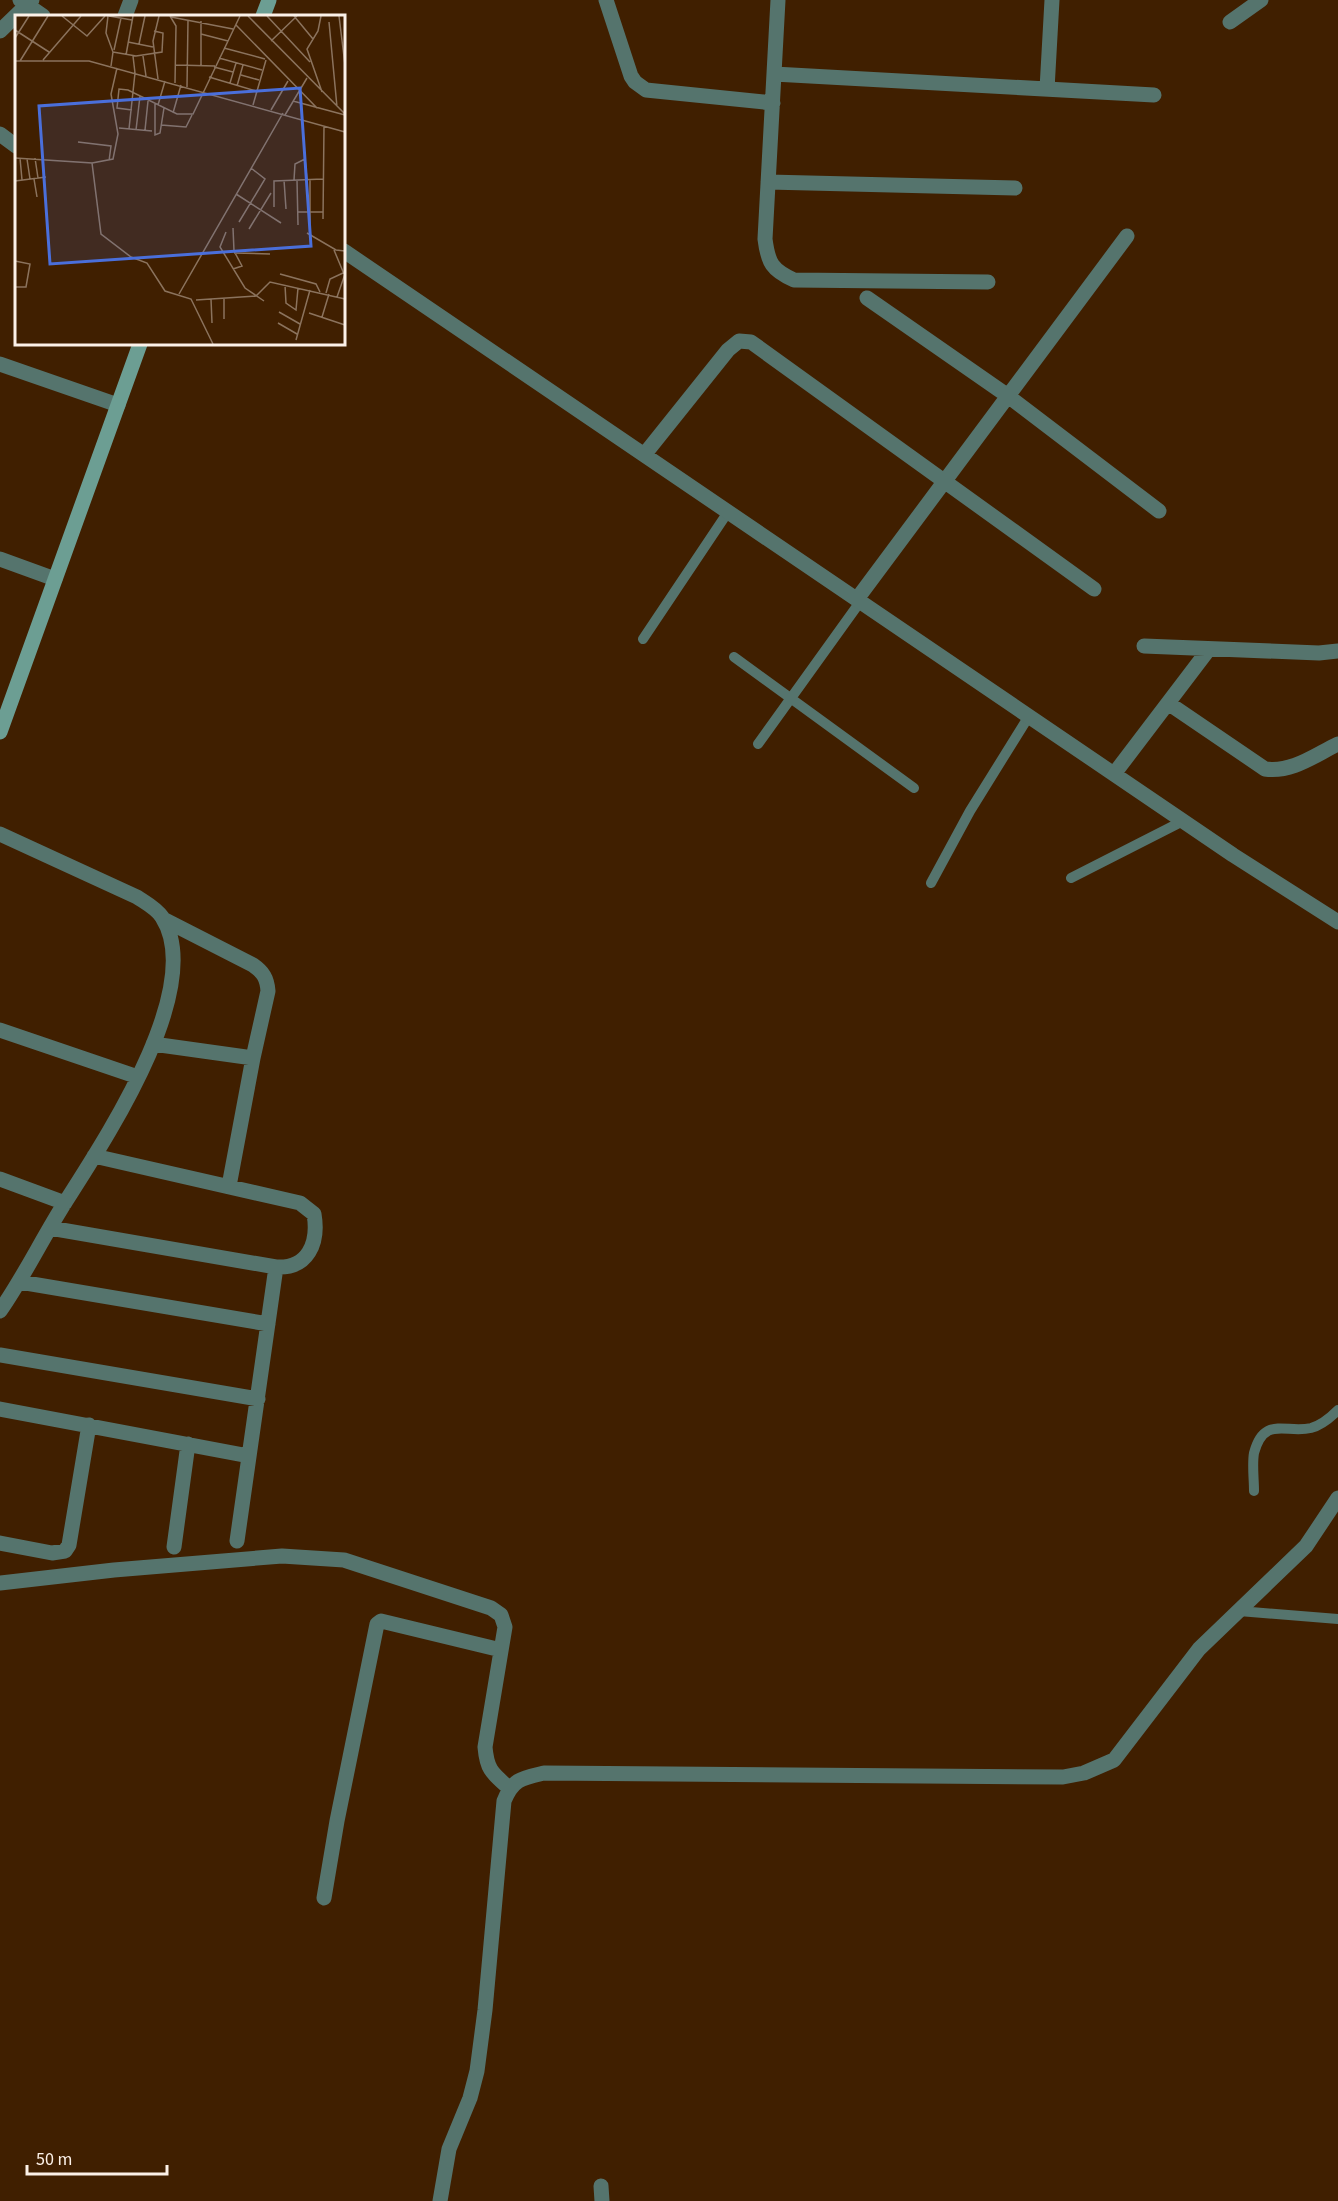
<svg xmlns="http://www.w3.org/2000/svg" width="1338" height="2201" font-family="'Source Sans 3',sans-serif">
	<rect width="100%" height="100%" fill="#401f00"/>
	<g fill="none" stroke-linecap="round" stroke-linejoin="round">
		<path stroke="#55746d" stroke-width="10" d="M 643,639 L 728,512
			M 734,657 L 914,788
			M 758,744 L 860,602
			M 1071,878 L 1183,821
			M 931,883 L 970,811 L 1029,716
			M 1254,1491 C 1254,1479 1252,1464 1254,1453 C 1264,1415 1286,1434 1311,1428 C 1322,1425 1330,1418 1338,1410
			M 1239,1611 L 1338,1619"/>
		<path stroke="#55746d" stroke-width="15" d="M 20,0 L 43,16
			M 606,0 L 631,76 L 635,82 L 646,90 L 773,103
			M 778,0 L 765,239 C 768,263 772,270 794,280 L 988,282
			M 125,16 L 131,0
			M 1230,22 L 1261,0
			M 0,31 L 32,0
			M 774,74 L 1154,95
			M 1047,89 L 1052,0
			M 0,134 L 16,146
			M 768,182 L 1015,188
			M 344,251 L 1233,855 L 1338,922
			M 867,298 L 1008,396 L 1159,511
			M 0,364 L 118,405
			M 644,455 L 728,350 L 739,341 L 751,342 L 1094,589
			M 0,559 L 55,579
			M 857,599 L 1127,236
			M 1144,646 L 1319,653 L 1338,651
			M 1168,703 L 1265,769 C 1292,773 1315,755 1338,744
			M 1114,774 L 1209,649
			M 0,834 L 137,897 C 146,903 156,908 162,917 C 208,989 100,1147 61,1209 C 40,1243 23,1278 0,1311
			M 163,919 L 253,965 C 263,972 267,978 268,991 L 253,1058 L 229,1186
			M 0,1030 L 138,1077
			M 153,1044 L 253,1058
			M 0,1179 L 65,1203
			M 50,1228 L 276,1267 C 308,1269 319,1243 314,1214 L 300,1203 L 94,1156
			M 20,1282 L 268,1324
			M 0,1355 L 258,1399
			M 0,1409 L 249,1456
			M 237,1541 L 276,1267
			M 0,1543 L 52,1553 L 65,1551 L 69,1545 L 89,1425
			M 174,1547 L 188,1444
			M 0,1583 L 114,1570 L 282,1556 L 344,1560 L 491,1608 L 501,1615 L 505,1627 L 485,1747 C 487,1770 492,1773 509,1788
			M 324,1898 L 337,1821 L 377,1624 L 381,1621 L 501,1650
			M 601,2186 L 602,2201
			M 440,2201 L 449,2149 L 470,2098 L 477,2071 L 485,2010 L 504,1801 C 513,1779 522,1778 544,1773 L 1063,1777 L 1084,1773 L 1114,1760 L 1199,1649 L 1306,1546 L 1338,1498"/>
		<path stroke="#6c9e93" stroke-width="15" d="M 263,16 L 269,0
			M 0,732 L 140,344"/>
	</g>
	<g transform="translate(15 15)">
		<rect width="330" height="330" fill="#401f00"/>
		<path fill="none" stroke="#8b735d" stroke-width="1.5" d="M 47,1 L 72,21 L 90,1M 93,1 L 91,18 L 98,37 L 96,51M 94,1 L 117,5M 155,1 L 161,11 L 160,68M 233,1 L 330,99M 252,1 L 295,47M 279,1 L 298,24M 306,1 L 303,16 L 292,34 L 307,77M 324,1 L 330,50M 156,2 L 218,14M 314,7 L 322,92M 221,10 L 302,93M 0,15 L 34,37M 186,19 L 213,26M 0,23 L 14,1M 256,26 L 282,1M 113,27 L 138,32M 124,29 L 130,1M 209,33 L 250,44M 99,35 L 106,3M 98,37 L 121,41 L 147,37 L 148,18 L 139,16M 111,40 L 118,1M 128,41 L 131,61M 204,43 L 247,55M 28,45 L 66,1M 0,46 L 74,46 L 330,117M 5,46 L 33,1M 161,50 L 200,51M 186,50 L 186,6M 199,52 L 218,57M 226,60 L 244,65M 194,62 L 241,76M 143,64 L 138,26 L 144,1M 215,68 L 221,48M 222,71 L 228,50M 172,72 L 173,5M 278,86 L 330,100M 140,89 L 140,120 L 145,118 L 149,93M 143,90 L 150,66M 238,90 L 251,45M 117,95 L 102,93 L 104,74 L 113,75 L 162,99 L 178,99 L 225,1M 256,95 L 273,66M 158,98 L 166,70M 270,100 L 292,63M 146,110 L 171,112 L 177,100M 104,113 L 137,116M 114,114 L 120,58 L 118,41M 121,115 L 125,81M 130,115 L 133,86M 63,127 L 96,131 L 94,146M 0,143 L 77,148 L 86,219 L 116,242 L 132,248 L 150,276 L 176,284 L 198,329M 5,143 L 7,165M 20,143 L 23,163M 12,144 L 15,164M 77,148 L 98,144 L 103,119 L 96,79 L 102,53M 19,164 L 22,182M 269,165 L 271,194M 279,165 L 280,149 L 290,144 L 292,165M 282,165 L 283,210M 0,166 L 31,162M 221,179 L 266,208M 259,192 L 259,166 L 308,164M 283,197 L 308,197M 308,204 L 309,111M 224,207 L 250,164 L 236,153M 295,209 L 295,165M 218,213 L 219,236 L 227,251 L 218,254M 234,214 L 256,178M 211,217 L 205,232 L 230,273 L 249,286M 292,218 L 321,235 L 330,236M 319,235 L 329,259M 219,238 L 255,239M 0,246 L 15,249 L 11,272 L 0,272M 265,259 L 301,269 L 305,277M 270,270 L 271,288 L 281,295 L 283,273M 311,278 L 315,264 L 328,258M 164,279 L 268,98M 322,282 L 330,259M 209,283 L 209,304M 196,284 L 197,308M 181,285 L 241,281 L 255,267 L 330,284M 264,297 L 285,309M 294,298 L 330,310M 307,302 L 314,279M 263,308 L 282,319M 281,325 L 295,275"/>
		<path fill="#4a6fdb" fill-opacity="0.15" stroke="#4a6fdb" stroke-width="3" d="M 285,73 L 296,231 L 35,249 L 24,91 Z"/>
		<rect width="330" height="330" fill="none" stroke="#fcf1e8" stroke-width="3"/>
	</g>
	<path d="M27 2165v9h140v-9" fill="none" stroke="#fcf1e8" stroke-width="3"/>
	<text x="36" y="2165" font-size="18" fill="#fcf1e8" stroke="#401f00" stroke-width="4.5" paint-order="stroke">50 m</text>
</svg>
